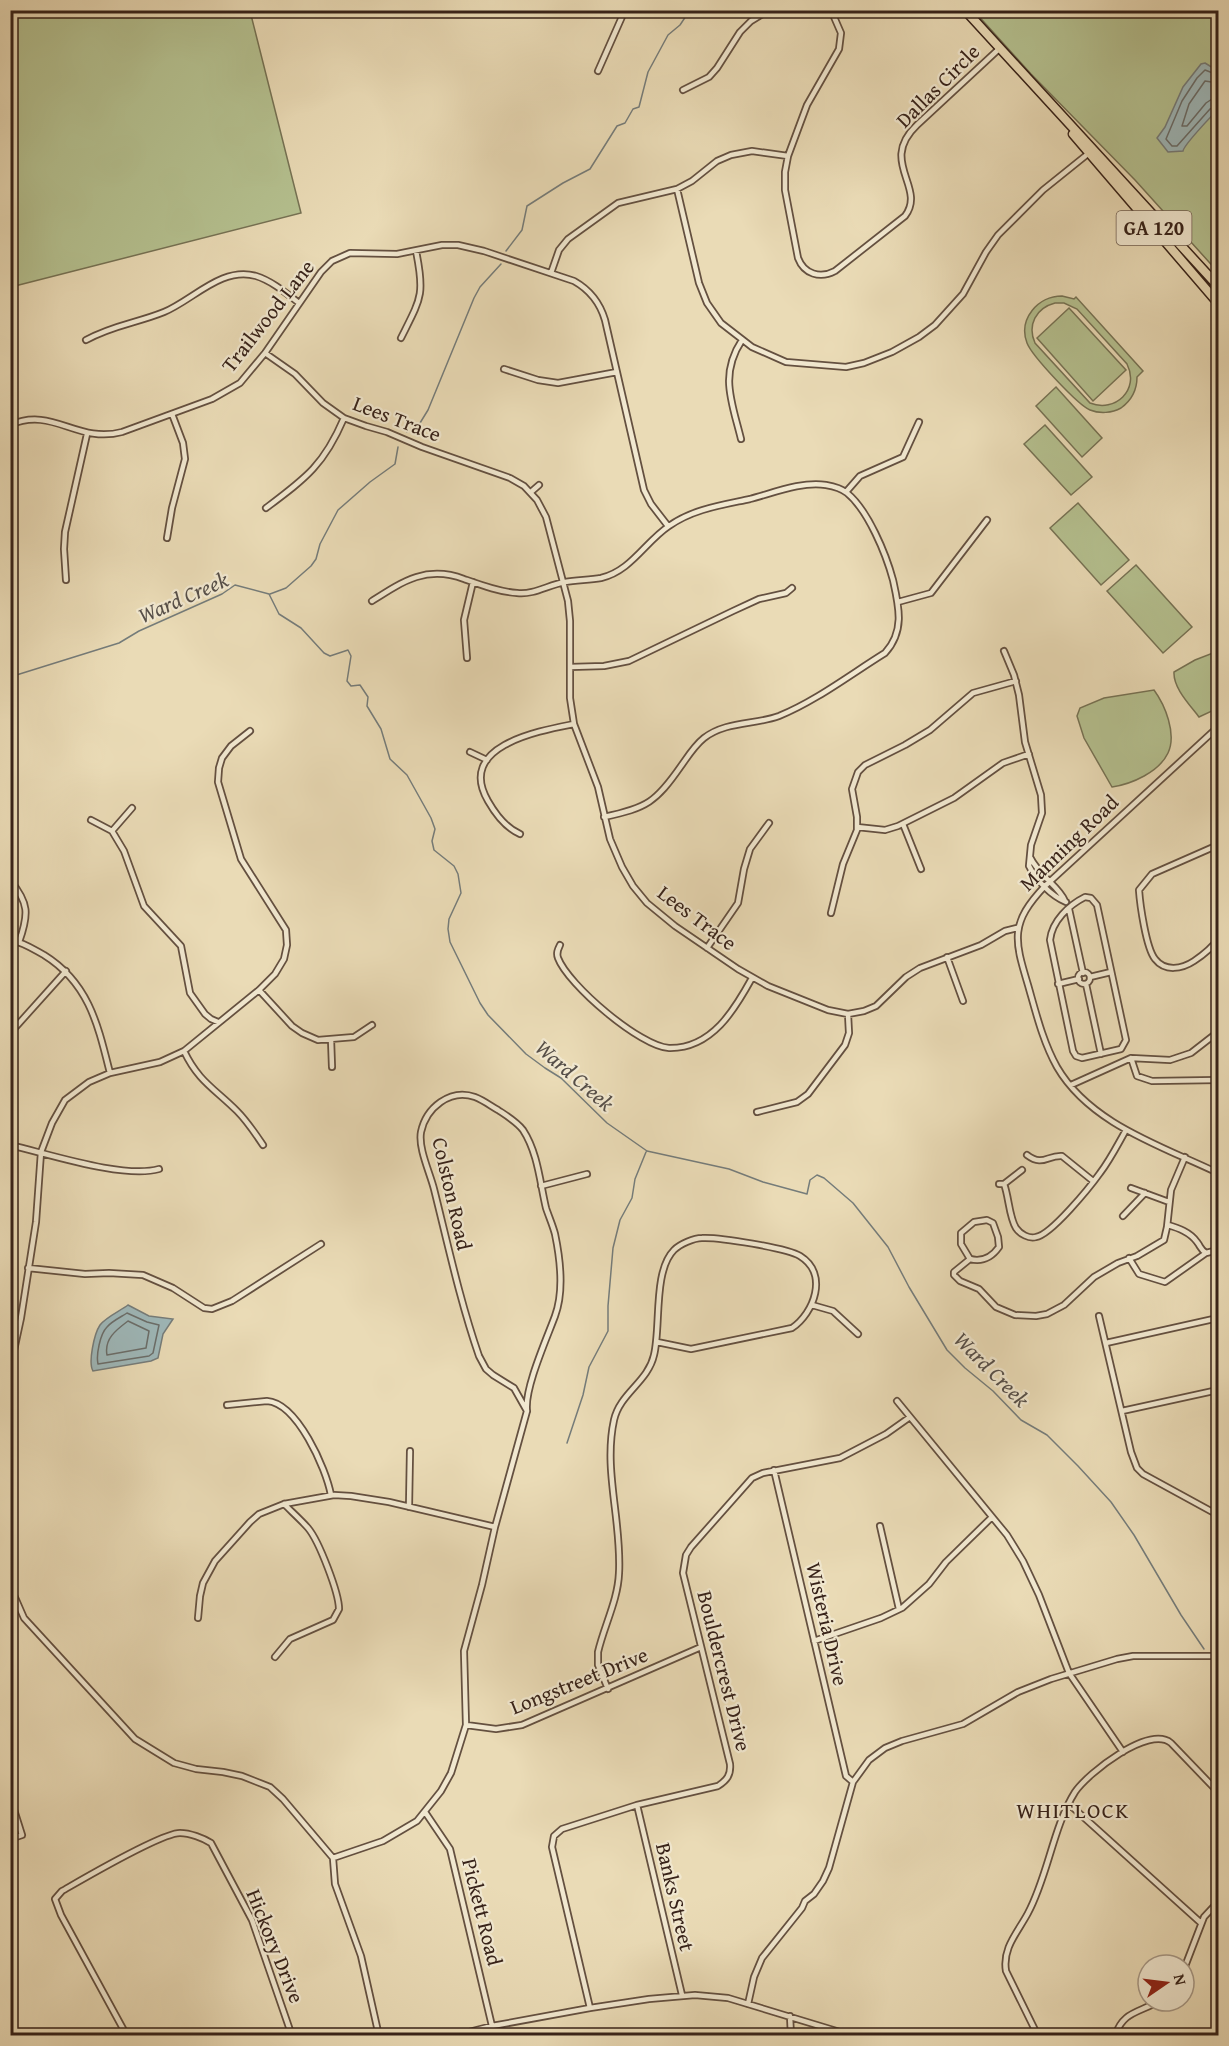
<svg xmlns="http://www.w3.org/2000/svg" width="1229" height="2046" font-family="'Gentium Book Plus',serif">
	<rect width="100%" height="100%" fill="#eadbb6"/>
	<filter id="stains"><feTurbulence type="fractalNoise" baseFrequency=".00333" numOctaves="4"/><feColorMatrix values="0 0 0 0 .2 0 0 0 0 .09 0 0 0 0 .02 0 0 0 .5 -.17"/></filter>
	<radialGradient id="worn" r=".72"><stop offset=".6" stop-color="#630" stop-opacity="0"/><stop offset="1" stop-color="#630" stop-opacity=".3"/></radialGradient>
	<path fill="#b5c190" stroke="#767254" stroke-width="1.5" fill-rule="evenodd" d="M 11,10 L 250,11 L 301,213 L 11,287 Z
		M 974,11 L 1218,11 L 1218,272 L 1135,180 L 1031,74 Z
		M 1062,296 L 1074,299 L 1076,297 L 1143,371 L 1137,377 C 1137,389 1132,400 1121,408 C 1112,413 1100,414 1090,410 C 1078,405 1032,356 1027,343 C 1018,319 1038,296 1062,296 ZM 1055,303 L 1064,303 L 1077,309 L 1127,364 C 1140,390 1115,413 1090,403 L 1035,343 C 1027,325 1036,308 1055,303 Z
		M 1069,308 L 1126,370 L 1093,401 L 1037,338 Z
		M 1056,387 L 1102,438 L 1082,457 L 1036,406 Z
		M 1045,425 L 1092,477 L 1071,495 L 1024,444 Z
		M 1078,503 L 1129,560 L 1101,585 L 1050,528 Z
		M 1136,565 L 1192,627 L 1163,653 L 1107,591 Z
		M 1218,651 L 1218,705 L 1212,711 L 1199,717 C 1190,705 1173,688 1174,672 L 1195,660 Z
		M 1154,690 C 1165,705 1177,734 1168,753 C 1159,772 1132,784 1112,787 L 1084,738 L 1077,716 L 1080,708 L 1104,698 Z"/>
	<path fill="#9eb8ba" stroke="#757c7a" stroke-width="1.5" d="M 1205,63 L 1218,71 L 1218,110 C 1212,115 1184,145 1183,151 L 1168,152 L 1157,138 L 1165,127 L 1183,87 L 1201,64 Z
		M 128,1305 L 149,1316 L 173,1319 L 163,1334 L 158,1358 L 151,1361 L 93,1371 C 88,1363 94,1334 100,1325 C 106,1317 120,1311 128,1305 Z"/>
	<g fill="none" stroke-linecap="round" stroke-linejoin="round">
		<path stroke="#6a6d6a" stroke-width="1.5" d="M 1218,75 L 1205,70 L 1197,78 L 1182,101 L 1166,139 L 1172,146 L 1177,146 L 1210,109 L 1218,106
			M 1218,83 L 1205,81 L 1189,104 L 1182,126 L 1187,126 L 1206,103 L 1212,99 L 1218,98
			M 127,1313 L 147,1322 L 159,1325 L 153,1353 L 149,1356 L 98,1364 C 96,1355 100,1334 107,1327 C 112,1321 121,1317 127,1313 Z
			M 128,1321 L 149,1331 L 146,1348 L 107,1355 C 104,1339 116,1330 128,1321 Z"/>
		<path stroke="#757c7a" stroke-width="1.5" d="M 506,251 L 522,230 L 527,206 L 563,183 L 590,169 L 617,126 L 625,123 L 633,109 L 639,107 L 648,72 L 668,35 L 680,25 L 690,10
			M 407,432 L 420,423 L 428,410 L 474,298 L 480,287 L 501,264
			M 270,594 L 286,588 L 311,566 L 316,559 L 320,544 L 338,510 L 370,482 L 395,464 L 398,447
			M 10,677 L 119,643 L 139,631 L 222,594 L 235,585 L 269,594 L 279,614 L 301,628 L 324,653 L 330,656 L 348,650 L 351,656 L 347,681 L 351,686 L 360,685 L 368,697 L 367,706 L 381,729 L 390,759 L 407,775 L 431,818 L 435,829 L 432,841 L 434,850 L 454,866 L 458,874 L 461,893 L 449,919 L 448,929 L 450,942 L 480,1003 L 488,1015 L 526,1054 L 545,1068 L 561,1078 L 607,1123 L 647,1151 L 729,1169 L 763,1182 L 807,1194 L 810,1180 L 817,1175 L 824,1178 L 853,1203 L 888,1247 L 909,1287 L 947,1350 L 965,1368 L 993,1391 L 1021,1420 L 1047,1435 L 1078,1466 L 1111,1502 L 1134,1535 L 1181,1615 L 1204,1649
			M 567,1443 L 583,1395 L 589,1367 L 608,1331 L 608,1306 L 613,1248 L 620,1220 L 632,1198 L 635,1179 L 646,1152
			M 1213,1661 L 1218,1667"/>
		<defs>
			<path id="street" d="M 831,10 L 841,33 L 839,49 L 807,105 L 788,156 L 785,172 L 785,190 L 798,258 C 804,274 820,279 835,271 L 905,216 C 927,187 878,162 917,125 L 1000,48
				M 598,71 L 625,10
				M 683,90 L 709,77 L 717,68 L 740,32 L 751,21 L 769,10
				M 677,189 L 699,283 L 707,303 L 721,323 L 752,347 L 786,362 L 846,367 L 864,363 L 892,352 L 919,337 L 935,325 L 963,294 L 986,252 L 998,235 L 1043,190 L 1089,153
				M 551,273 L 559,250 L 568,239 L 618,203 L 677,189 L 692,181 L 717,161 L 731,155 L 752,151 L 788,156
				M 401,338 C 421,298 425,295 416,251
				M 86,340 C 113,325 137,323 164,312 C 193,300 222,266 256,276 C 272,281 286,293 299,303
				M 265,353 L 295,374 L 323,403 L 344,418 L 366,426 L 387,432 L 422,447 L 510,478 L 524,486 L 537,500 L 546,517 L 568,601 L 570,621 L 570,698 L 574,724 L 598,787 L 610,839 L 622,867 L 633,886 L 647,903 L 675,926 L 738,969 L 768,986 L 828,1010 L 848,1014 L 864,1011 L 876,1006 L 906,977 L 920,968 L 981,945 L 1005,931 L 1017,928
				M 504,369 L 538,380 L 558,383 L 617,372
				M 10,425 C 53,406 77,444 122,432 L 212,399 L 240,383 L 265,353 L 321,272 L 332,261 L 350,253 L 397,254 L 442,245 L 458,245 L 484,251 L 574,281 C 590,290 600,303 605,320 L 644,490 L 651,504 L 668,526
				M 741,439 C 732,402 719,375 742,340
				M 531,492 L 539,485
				M 846,492 L 860,476 L 903,457 L 919,422
				M 266,508 C 306,478 324,465 344,418
				M 167,538 L 172,508 L 185,459 L 183,443 L 172,414
				M 66,580 L 64,549 L 65,532 L 87,434
				M 372,601 C 403,581 427,565 464,579 C 481,585 500,592 517,593 C 534,595 548,585 565,582 C 577,580 589,580 601,578 C 631,571 645,542 669,526 C 693,509 722,505 750,499 C 773,493 802,481 826,485 C 832,486 842,489 847,493 C 868,510 886,554 893,580 C 899,607 905,631 885,653 C 851,674 816,701 779,716 C 755,725 726,721 704,738 C 695,745 688,756 681,766 C 656,802 647,808 604,817
				M 898,602 L 931,593 L 987,520
				M 1004,651 L 1014,675 L 1019,695 L 1025,742 L 1041,795 L 1042,813 L 1031,845 L 1029,866 C 1036,880 1051,896 1066,902
				M 467,658 L 464,620 L 473,582
				M 570,667 L 604,666 L 629,661 L 733,611 L 759,599 L 786,593 L 792,588
				M 1218,727 L 1045,886 C 1010,923 1014,939 1028,985 C 1036,1013 1043,1042 1057,1067 C 1090,1124 1162,1146 1218,1173
				M 470,752 L 487,760
				M 91,820 L 112,831 L 124,851 L 144,906 L 181,946 L 190,993 L 205,1014 L 211,1019 L 218,1022
				M 903,824 L 921,869
				M 857,827 L 885,830 L 898,826 L 954,798 L 1003,763 L 1029,754
				M 112,831 L 132,808
				M 520,834 C 506,828 496,815 488,801 C 456,746 538,731 574,724
				M 1218,845 L 1152,874 L 1139,890 C 1140,904 1146,948 1155,959 C 1165,972 1182,969 1194,961 C 1203,955 1212,948 1218,939
				M 1030,857 C 1039,876 1059,886 1065,901
				M 10,880 C 29,903 29,914 19,942
				M 1085,897 L 1091,898 L 1097,905 L 1126,1040 L 1121,1049 L 1082,1058 L 1076,1056 L 1073,1051 L 1050,940 C 1052,921 1069,905 1085,897 Z
				M 1069,909 L 1083,973
				M 831,913 L 843,864 L 857,830 L 857,817 L 852,789 L 858,772 L 865,765 L 905,745 L 930,730 L 973,693 L 1016,681
				M 10,940 C 23,942 33,949 44,955 C 89,983 98,1025 110,1073
				M 560,945 C 558,949 556,953 558,958 C 568,985 641,1047 669,1048 C 712,1049 735,1009 752,978
				M 707,948 L 738,903 L 744,869 L 750,849 L 769,823
				M 947,957 L 963,1001
				M1078 978a6 6 0 1 1 12 0a6 6 0 1 1-12 0Z
				M 1090,977 L 1111,972
				M 1058,984 L 1079,979
				M 1086,984 L 1101,1054
				M 259,990 L 292,1026 L 302,1033 L 318,1040 L 354,1037 L 372,1025
				M 13,1030 L 66,971
				M 331,1039 L 332,1067
				M 184,1051 C 198,1081 215,1089 237,1111 C 247,1121 255,1133 263,1145
				M 1131,1058 L 1137,1076 L 1152,1081 L 1218,1080
				M 1071,1085 L 1131,1058 L 1170,1060 L 1191,1053 L 1218,1032
				M 757,1112 L 797,1102 L 808,1094 L 845,1045 L 849,1033 L 848,1014
				M 10,1145 C 49,1154 124,1179 159,1169
				M 1027,1155 C 1043,1167 1047,1155 1062,1156 L 1093,1181
				M 999,1184 L 1004,1184 C 1009,1197 1009,1217 1016,1228 C 1020,1234 1029,1239 1036,1237 C 1051,1235 1090,1187 1100,1173 C 1110,1160 1118,1144 1126,1130
				M 1004,1184 L 1022,1170
				M 541,1186 L 587,1174
				M 1131,1188 L 1169,1202
				M 1123,1216 L 1145,1193
				M 987,1220 L 993,1223 L 998,1237 L 999,1247 C 992,1257 982,1262 970,1259 L 961,1244 L 961,1233 L 974,1222 Z
				M 1168,1225 C 1178,1228 1190,1232 1197,1242 C 1201,1247 1200,1249 1206,1253 L 1218,1250
				M 1129,1258 L 1139,1274 L 1165,1282 L 1206,1253
				M 970,1259 L 954,1272 L 954,1275 L 960,1281 L 979,1289 L 996,1307 L 1015,1315 L 1036,1316 L 1047,1314 L 1064,1305 L 1094,1277 L 1118,1263 L 1137,1256 L 1164,1240 L 1167,1227 L 1171,1190 L 1185,1157
				M 28,1268 L 85,1274 L 109,1273 L 143,1275 L 173,1288 L 204,1308 L 212,1309 L 232,1301 L 321,1244
				M 812,1305 L 833,1311 L 858,1334
				M 1099,1316 L 1131,1452 L 1137,1468 L 1143,1474 L 1218,1515
				M 1106,1343 L 1218,1318
				M 10,1369 L 21,1318 L 36,1222 L 41,1152 L 52,1123 L 65,1100 L 89,1082 L 110,1073 L 160,1062 L 184,1051 L 259,990 L 275,974 L 284,959 L 287,945 L 286,930 L 241,859 L 218,782 L 219,768 L 222,758 L 231,746 L 250,731
				M 897,1401 L 1007,1535 L 1023,1561 L 1039,1595 L 1069,1673 L 1123,1752
				M 227,1405 L 267,1401 C 297,1403 326,1468 331,1495
				M 1122,1411 L 1218,1390
				M 774,1470 L 846,1776 L 853,1782
				M 409,1507 L 410,1451
				M 880,1526 L 899,1609
				M 10,1586 L 24,1618 L 135,1739 L 174,1763 L 196,1769 L 223,1772 L 242,1776 L 270,1787 L 283,1799 L 333,1858 L 335,1884 L 361,1956 L 379,2036
				M 198,1618 L 200,1596 L 203,1583 L 215,1561 L 250,1522 L 259,1514 L 284,1504 L 334,1495 L 351,1496 L 389,1502 L 495,1527
				M 814,1641 L 881,1618 L 902,1608 L 929,1584 L 946,1562 L 992,1517
				M 275,1657 L 290,1639 L 333,1620 L 339,1609 C 339,1593 319,1541 308,1528 C 301,1520 292,1512 284,1504
				M 608,1689 L 598,1665 L 598,1652 C 604,1626 618,1600 619,1573 C 622,1522 603,1470 614,1420 C 620,1393 648,1382 654,1355 C 661,1327 653,1271 674,1250 C 680,1244 694,1238 702,1238 C 719,1237 787,1248 800,1256 C 829,1274 814,1313 792,1328 L 691,1349 L 657,1342
				M 466,1725 L 496,1729 L 522,1725 L 701,1647
				M 10,1797 L 22,1835 L 10,1839
				M 1069,1804 L 1201,1923
				M 637,1805 L 682,1995
				M 425,1812 L 450,1849 L 492,2026
				M 333,1858 L 383,1841 L 417,1821 L 441,1791 L 451,1773 L 466,1725 L 464,1651 L 482,1585 L 495,1527 L 527,1411 L 514,1388 L 493,1375 L 486,1369 L 479,1356 C 460,1301 448,1245 434,1189 C 430,1173 418,1148 421,1132 C 426,1108 450,1088 475,1097 C 483,1100 491,1106 498,1110 C 507,1116 517,1122 523,1130 C 538,1153 540,1183 546,1208 C 549,1217 553,1226 555,1234 C 560,1258 564,1292 555,1316 C 547,1338 524,1389 527,1411
				M 1184,1969 L 1204,1917 L 1218,1902
				M 748,2004 L 754,1977 L 762,1958 L 802,1908 L 805,1901 L 814,1894 L 823,1881 L 829,1868 L 853,1782 L 869,1760 L 885,1748 L 902,1741 L 963,1724 L 1018,1692 L 1051,1679 L 1117,1659 L 1133,1656 L 1218,1656
				M 590,2008 L 552,1847 L 554,1836 L 562,1829 L 637,1805 L 718,1786 C 727,1780 731,1775 730,1764 L 683,1573 L 686,1555 L 691,1547 L 752,1478 L 763,1473 L 840,1458 L 886,1434 L 910,1417
				M 790,2016 L 791,2036
				M 127,2036 L 61,1915 L 55,1899 L 62,1891 C 83,1879 161,1833 180,1833 C 190,1833 203,1838 211,1843 L 252,1920 L 292,2036
				M 453,2036 L 492,2026 L 590,2008 L 649,1999 L 695,1995 L 728,1998 L 853,2036
				M 1038,2036 L 1006,1971 C 1002,1948 1018,1932 1028,1913 C 1048,1876 1053,1827 1075,1792 C 1088,1773 1149,1725 1171,1743 L 1218,1792
				M 1115,2036 C 1123,2011 1139,2013 1159,2001"/>
			<path id="highway" d="M 965,10 L 1218,286
				M 1073,134 L 1218,303"/>
		</defs>
		<use href="#street" stroke="#645040" stroke-width="8"/>
		<use href="#highway" stroke="#372219" stroke-width="11"/>
		<use href="#street" stroke="#f1e8d0" stroke-width="4.5"/>
		<use href="#highway" stroke="#eadbb6" stroke-width="8"/>
	</g>
	<g text-anchor="middle" stroke-width="4.5" stroke-linejoin="round" paint-order="stroke">
		<rect fill="#f1e8d0" stroke="#6f5d50" stroke-width="1.5" x="1116.5" y="211" width="75" height="34" rx="4.5"/>
		<g font-size="20" font-weight="bold" fill="#372219">
			<text x="1154" y="235">GA 120</text>
		</g>
		<g font-size="21" fill="#372219" stroke="#f1e8d0">
			<text transform="translate(938 86) rotate(-45)" y="7">Dallas Circle</text>
			<text transform="translate(268 316) rotate(-52)" y="7">Trailwood Lane</text>
			<text transform="translate(397 419) rotate(21)" y="7">Lees Trace</text>
			<text transform="translate(1069 843) rotate(-44)" y="7">Manning Road</text>
			<text transform="translate(697 918) rotate(37)" y="7">Lees Trace</text>
			<text transform="translate(452 1194) rotate(77)" y="7">Colston Road</text>
			<text transform="translate(827 1624) rotate(77)" y="7">Wisteria Drive</text>
			<text transform="translate(724 1671) rotate(76)" y="7">Bouldercrest Drive</text>
			<text transform="translate(579 1681) rotate(-22)" y="7">Longstreet Drive</text>
			<text transform="translate(675 1897) rotate(77)" y="7">Banks Street</text>
			<text transform="translate(482 1912) rotate(76)" y="7">Pickett Road</text>
			<text transform="translate(275 1946) rotate(68)" y="7">Hickory Drive</text>
		</g>
		<g font-size="22" font-style="italic" fill="#564f49" stroke="#f1e8d0">
			<text transform="translate(183 597) rotate(-24)" y="8">Ward Creek</text>
			<text transform="translate(575 1075) rotate(41)" y="8">Ward Creek</text>
			<text transform="translate(992 1369) rotate(45)" y="8">Ward Creek</text>
		</g>
		<g font-size="22" letter-spacing="1.5" fill="#372219" stroke="#f1e8d0">
			<text x="1073" y="1818">WHITLOCK</text>
		</g>
	</g>
	<rect width="1229" height="2046" fill="none" stroke="#eadbb6" stroke-width="36"/>
	<rect x="12" y="12" width="1205" height="2022" fill="none" stroke="#372219" stroke-width="3"/>
	<rect x="18" y="18" width="1193" height="2010" fill="none" stroke="#372219" stroke-width="1.5"/>
	<g transform="translate(1166 1983) rotate(76)"><circle r="28" fill="#f1e8d0" stroke="#a79987" stroke-width="1.5"/>
	<path d="M0-4.5L10 22L0 15L-10 22Z" fill="#8f2418"/>
	<text y="-9" font-size="16" font-weight="bold" text-anchor="middle" fill="#372219">N</text>
	</g>
	<rect width="100%" height="100%" filter="url(#stains)"/>
	<rect width="100%" height="100%" fill="url(#worn)"/>
</svg>
